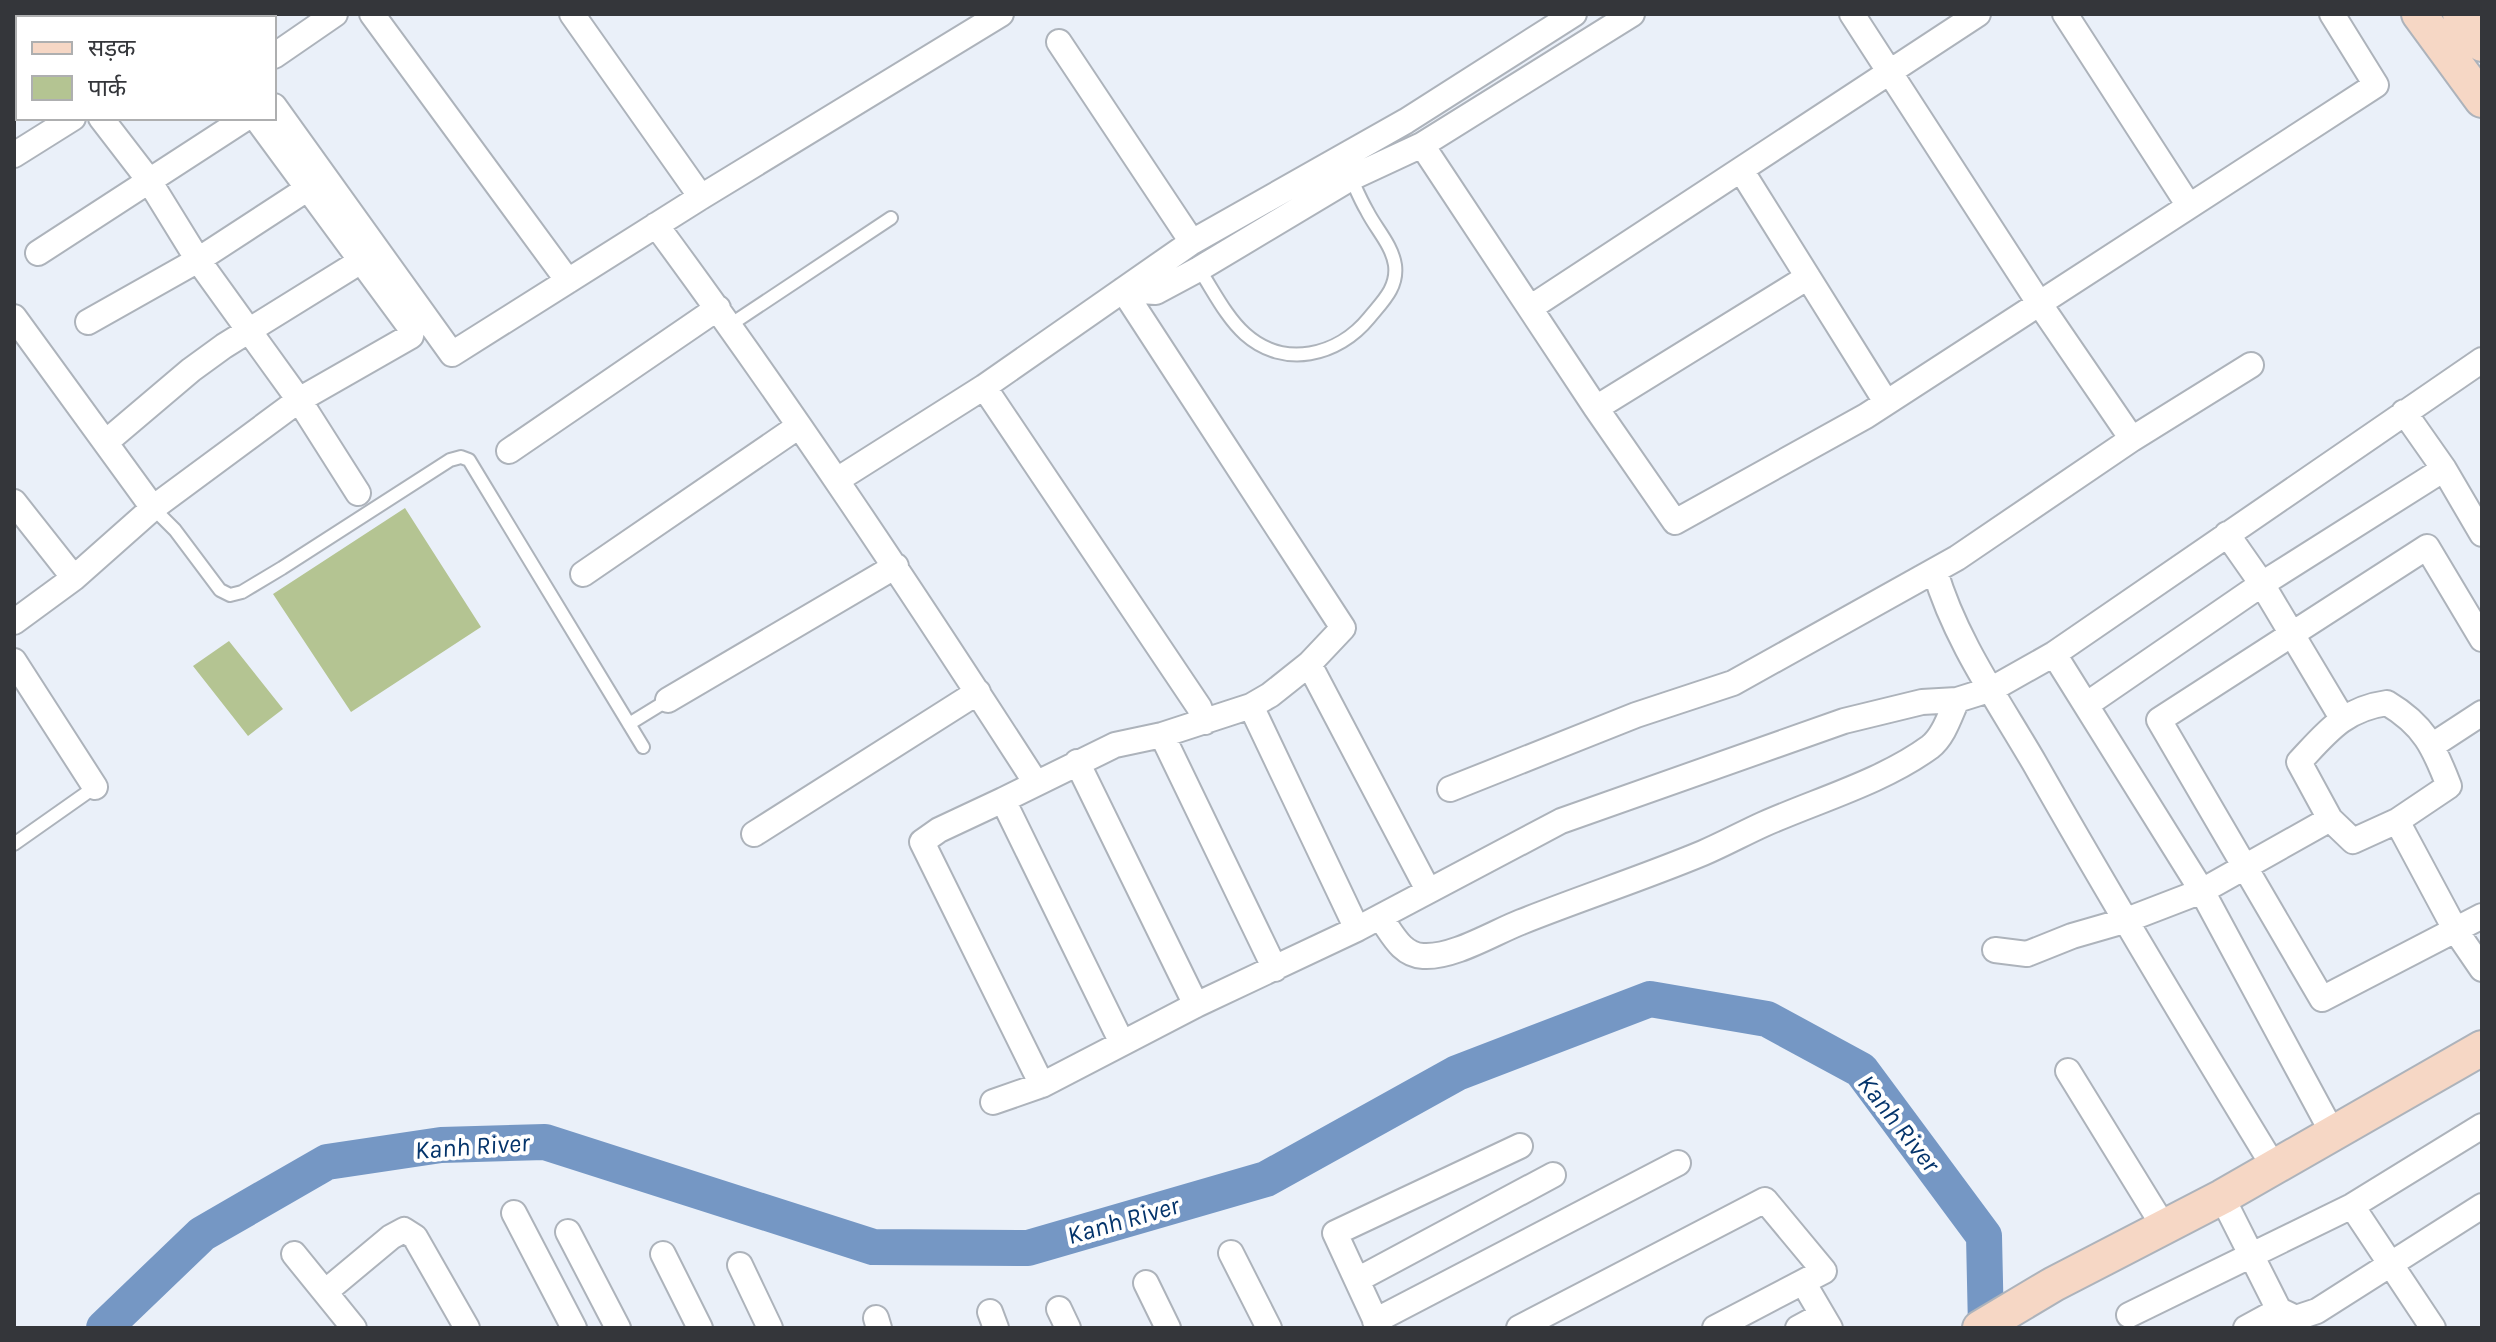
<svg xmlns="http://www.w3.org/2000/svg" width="2496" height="1342" font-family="Karla,'Noto Sans Devanagari',sans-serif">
	<rect width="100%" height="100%" fill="#eaf0f9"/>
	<path fill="#b4c492" d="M 405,508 L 481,627 L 351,712 L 273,594 Z
		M 229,641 L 283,709 L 248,736 L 193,666 Z"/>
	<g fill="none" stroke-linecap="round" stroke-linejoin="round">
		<path stroke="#7597c4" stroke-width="36" d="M 104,1328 L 202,1234 L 327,1162 L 441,1145 L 545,1142 L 873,1247 L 1028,1248 L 1266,1179 L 1457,1073 L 1650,999 L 1767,1019 L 1861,1070 L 1984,1236 L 1986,1328"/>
		<defs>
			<path id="lane" d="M 1199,269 C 1213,290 1226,317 1245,334 C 1284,369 1338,356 1369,318 C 1382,302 1398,288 1395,265 C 1392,245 1376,229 1367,211 C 1361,201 1356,189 1351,178
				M 730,325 L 891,218
				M 153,508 L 175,530 L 220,590 L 230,595 L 242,592 L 282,568 L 450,460 L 461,457 L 469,460 L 643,747
				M 629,724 L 668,700
				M 14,844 L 95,787"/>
			<path id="street" d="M 90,14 L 93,18
				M 180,14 L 182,18
				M 372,14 L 568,281
				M 572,14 L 701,197
				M 1852,14 L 2039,303 L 2132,439
				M 2065,14 L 2189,206
				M 57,18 L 63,14
				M 1059,42 L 1192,242
				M 14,46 L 18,43
				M 274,56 L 335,14
				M 274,106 L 452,354 L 701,197 L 1001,14
				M 101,118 L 148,179 L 198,260 L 299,400 L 358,493
				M 1422,145 L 1596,408 L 1675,522 L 1866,416 L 2376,85 L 2332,14
				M 14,155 L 73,118
				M 1741,170 L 1886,402
				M 656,225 C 790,406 914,594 1036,783
				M 38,253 L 246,118
				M 1123,290 L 1156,292 L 1199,269 L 1351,178 L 1422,145 L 1632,14
				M 1530,308 L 1978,14
				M 14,317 L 153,508
				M 88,322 L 198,260 L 307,189
				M 984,387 L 1199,707 L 1205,722
				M 1596,408 L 1808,277
				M 2404,412 L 2444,469 L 2482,534
				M 106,442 L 191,370 L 224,346 L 361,261
				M 509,451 L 718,308
				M 837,480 L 984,387 L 1192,242 L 1406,121 L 1574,14
				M 14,502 L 74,578
				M 2227,534 L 2262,584 L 2342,718
				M 1935,571 C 1955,640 1999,702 2035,764 C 2112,900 2193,1034 2274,1167
				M 583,574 L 799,426
				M 14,622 L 74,578 L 153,508 L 299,400 L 411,336 L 412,331 L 409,326 L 256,118
				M 2482,639 L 2427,547 L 2159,720 L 2322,999 L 2482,916
				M 2054,654 L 2202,891 L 2332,1132
				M 14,661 L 95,787
				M 1309,664 L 1428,890
				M 668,700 L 896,566
				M 2387,703 C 2424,725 2434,747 2449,786 L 2397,821 L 2353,841 L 2330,819 L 2299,762 C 2327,732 2344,709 2387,703 Z
				M 2086,705 L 2262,584 L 2444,469
				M 1251,706 L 1357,929
				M 1162,735 L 1275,969
				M 2433,745 L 2482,713
				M 1077,762 L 1196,1005
				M 1450,789 L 1636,715 L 1733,683 L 1957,558 L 2132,439 L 2251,365
				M 1003,800 L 939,830 L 922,842 L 1042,1085
				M 2397,821 L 2456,931 L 2482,969
				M 754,834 L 978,692
				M 1380,917 C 1392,933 1401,955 1423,956 C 1453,958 1493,933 1521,922 C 1581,898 1643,878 1703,853 C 1724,844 1744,833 1764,824 C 1818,800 1882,782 1930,747 C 1944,736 1950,715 1957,700
				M 1995,950 L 2027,954 L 2072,936 L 2124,921 L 2202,891 L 2330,819
				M 1122,1043 L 1003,800 L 1115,745 L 1162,735 L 1251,706 L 1270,695 L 1309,664 L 1343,628 L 1123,290
				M 2068,1071 L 2164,1227
				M 993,1102 L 1042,1085 L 1196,1005 L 1357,929 L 1561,821 L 1844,721 L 1922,702 L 1957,700 L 1992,689 L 2054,654 L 2482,360
				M 2222,1197 L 2285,1322
				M 2352,1206 L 2433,1328
				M 514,1213 L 574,1328
				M 568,1232 L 618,1328
				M 1231,1253 L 1269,1328
				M 294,1254 L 354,1328
				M 663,1254 L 700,1328
				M 740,1265 L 770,1328
				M 1357,1280 L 1553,1175
				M 1803,1282 L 1830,1328
				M 1146,1283 L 1168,1328
				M 325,1292 L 391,1237 L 404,1230 L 415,1237 L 467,1328
				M 1059,1309 L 1068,1328
				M 990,1312 L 996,1328
				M 2129,1315 L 2352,1206 L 2482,1126
				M 876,1318 L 879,1328
				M 1375,1321 L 1678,1163
				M 1379,1328 L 1335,1233 L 1520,1146
				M 1519,1328 L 1765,1200 L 1824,1271 L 1715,1328
				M 1798,1328 L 1822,1315
				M 2246,1328 L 2279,1310 L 2296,1318 L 2317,1311 L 2482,1206"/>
			<path id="secondary" d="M 2419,14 L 2482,100
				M 2460,14 L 2482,44
				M 1980,1328 L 2054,1284 L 2222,1197 L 2482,1048"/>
		</defs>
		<use href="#lane" stroke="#adb3bb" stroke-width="16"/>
		<use href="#street" stroke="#adb3bb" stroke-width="28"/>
		<use href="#secondary" stroke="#adb3bb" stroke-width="38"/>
		<use href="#lane" stroke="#fff" stroke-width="12"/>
		<use href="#street" stroke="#fff" stroke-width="24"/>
		<use href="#secondary" stroke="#f6d7c5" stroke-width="34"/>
	</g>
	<g text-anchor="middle" stroke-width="8" stroke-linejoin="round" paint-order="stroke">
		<g font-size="26" font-style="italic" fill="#04346b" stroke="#fff">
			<text transform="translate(1899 1123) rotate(52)" y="9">Kanh River</text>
			<text transform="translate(472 1146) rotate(-4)" y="9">Kanh River</text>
			<text transform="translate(1123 1220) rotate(-16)" y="9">Kanh River</text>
		</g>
	</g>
	<rect width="2496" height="1342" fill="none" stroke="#34363a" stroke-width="32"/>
	<rect x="16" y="16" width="260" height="104" fill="#ffffff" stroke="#aeafb0" stroke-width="2"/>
	<rect x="32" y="42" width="40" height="12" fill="#f6d7c5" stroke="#aeafb0" stroke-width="2"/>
	<text x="88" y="56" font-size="24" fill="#34363a">सड़क</text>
	<rect x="32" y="76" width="40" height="24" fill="#b4c492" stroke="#aeafb0" stroke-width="2"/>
	<text x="88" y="96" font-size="24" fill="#34363a">पार्क</text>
</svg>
